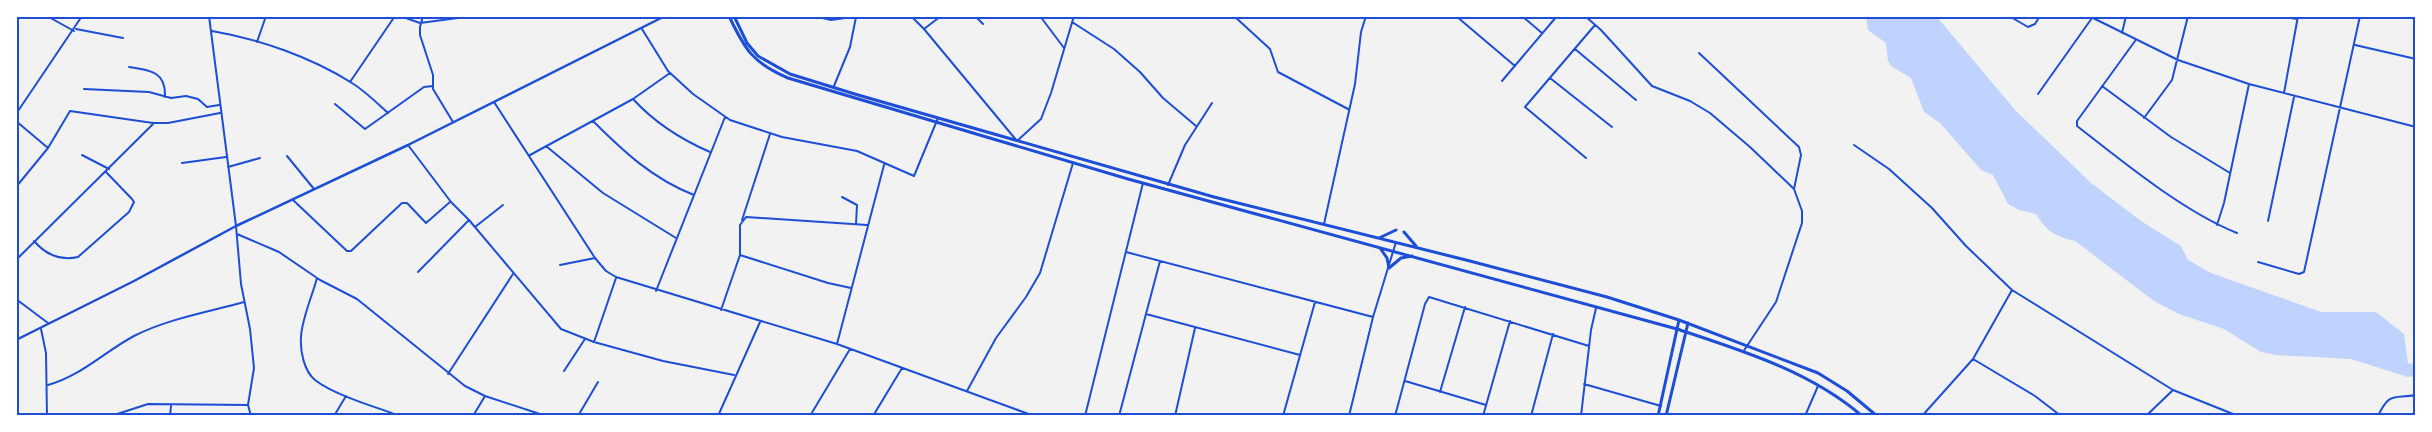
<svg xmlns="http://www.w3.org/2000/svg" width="2432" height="432" font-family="Overpass,sans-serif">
	<rect width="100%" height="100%" fill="#f2f2f2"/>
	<path fill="#bfd3fe" d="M 1866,16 L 1936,16 L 2016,111 L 2091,183 L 2141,221 L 2181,246 L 2188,260 L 2211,273 L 2321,312 L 2376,312 L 2404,334 L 2408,363 L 2416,365 L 2416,376 L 2408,377 L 2351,359 L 2276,355 L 2261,352 L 2224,329 L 2179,314 L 2154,301 L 2075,241 C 2055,236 2047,232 2036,214 L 2019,210 L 2008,204 L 1993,175 L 1981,170 L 1940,123 L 1924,112 L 1911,78 L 1891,66 L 1888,61 L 1886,43 L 1868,30 Z"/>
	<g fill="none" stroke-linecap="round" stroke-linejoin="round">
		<path stroke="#1d4ed8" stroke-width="2" d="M 47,16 L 74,31
			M 209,16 L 236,226 L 241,284 L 250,329 L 254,368 L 248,405 L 251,416
			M 400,16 L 420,23 L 473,16
			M 423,16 L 420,27 L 420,35 L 433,75 L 433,89 L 453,122
			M 814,16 L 831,20 L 859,16
			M 911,16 L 924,29 L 1017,141 L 1041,119 L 1051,93 L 1074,16
			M 975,16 L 983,24
			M 1040,16 L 1064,48
			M 1234,16 L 1270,49 L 1278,72 L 1348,109
			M 1456,16 L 1515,66
			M 1522,16 L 1542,33
			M 1585,16 L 1601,30 L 1652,86 L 1690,101 L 1710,113 L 1750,147 L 1794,189 L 1802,211 L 1802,223 L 1776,302 L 1743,352
			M 2009,16 L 2028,27 L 2035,24 L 2040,16
			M 2089,16 L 2178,60 L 2249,84 L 2416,127
			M 2277,16 L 2297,19
			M 1072,22 L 1114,49 L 1140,72 L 1163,98 L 1196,126
			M 76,29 L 123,38
			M 642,29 L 668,71 L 693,94 L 730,120 L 782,137 L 857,151 L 914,176 L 938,118
			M 924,29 L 941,16
			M 212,31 C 259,39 311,57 352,83 C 365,91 376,102 388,113
			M 2122,33 L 2126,16
			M 2135,41 L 2077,121 L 2077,126 C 2123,162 2184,212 2237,233
			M 257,42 L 266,16
			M 2355,45 L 2416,59
			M 1575,49 L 1636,100
			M 1699,53 L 1799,147 L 1801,155 L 1794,189
			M 129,67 C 151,70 166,72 165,97
			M 1550,78 L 1612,127
			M 1502,81 L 1557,16
			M 350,82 L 395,16
			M 834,86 L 850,47 L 856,17
			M 2102,86 L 2171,137 L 2230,173
			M 84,89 L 149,92 L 171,98 L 186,96 L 198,99 L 207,107 L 219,105
			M 2284,93 L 2298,16
			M 2038,94 L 2092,18
			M 633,99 C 655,123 680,139 710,152
			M 494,102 L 595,258 L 606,271 L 616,277 L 837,344 L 1034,416
			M 335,104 L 365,129 L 424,87 L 433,86
			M 16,114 L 82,16
			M 2144,118 L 2172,80 L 2188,16
			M 16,121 L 48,148
			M 593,121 C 624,152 653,179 694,195
			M 408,145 L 451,202 L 469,220 L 561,329 L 594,342 L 663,361 L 734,375
			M 1854,145 L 1889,169 L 1932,208 L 1966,246 L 2012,290 L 2173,390 L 2238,416
			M 546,146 L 603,193 L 676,238
			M 82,155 L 109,169
			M 530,155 L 633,99 L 670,73
			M 287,156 L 314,189
			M 1586,158 L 1525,107 L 1595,25
			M 182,163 L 226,157
			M 228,167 L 260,158
			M 1168,185 L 1185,145 L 1212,103
			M 16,187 L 48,148 L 70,111 L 153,123 L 168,123 L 220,113
			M 842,197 L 857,205 L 856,224
			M 293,200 L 347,251 L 351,251 L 402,203 L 407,203 L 426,223 L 450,202
			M 742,220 L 770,134
			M 2268,221 L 2294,97
			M 1324,224 L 1355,84 L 1361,32 L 1366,16
			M 2217,225 L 2224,203 L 2249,84
			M 475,227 L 503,205
			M 237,234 L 279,252 L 320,280 L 357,299 L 465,386 L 485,396 L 546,416
			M 34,241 C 46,255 60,261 78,257 L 129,212 L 134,202 L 132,199 L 106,172
			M 1126,252 L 1373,317
			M 16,260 L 153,124
			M 2258,262 L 2299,274 L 2304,272 L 2360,16
			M 560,265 L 595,258
			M 418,272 L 469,220
			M 317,278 C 312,297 302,318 301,337 C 300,351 304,371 315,380 C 334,395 376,407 400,416
			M 851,288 L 828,283 L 740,255 L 740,225 L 746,217 L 867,225
			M 656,291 L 725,117
			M 16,299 L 48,323
			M 721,310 L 740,255
			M 1146,314 L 1300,355
			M 41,329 L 46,353 L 47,416
			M 594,342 L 616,278
			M 837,344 L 884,165
			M 1973,359 L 2012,290
			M 564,371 L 585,339
			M 448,374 L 513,274
			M 1405,381 L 1486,405
			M 1584,384 L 1661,406
			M 48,385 C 81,376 104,352 134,336 C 167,319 208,312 244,302
			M 967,391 L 996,338 L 1026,297 L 1040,273 L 1073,163
			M 1440,392 L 1465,307
			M 111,416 L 148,404 L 248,405
			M 170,416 L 171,406
			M 248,416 L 248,414
			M 334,416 L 346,396
			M 473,416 L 485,396
			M 578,416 L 598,382
			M 718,416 L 760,322
			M 810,416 L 850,349
			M 873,416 L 902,368
			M 1085,416 L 1143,183
			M 1119,416 L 1160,261
			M 1175,416 L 1195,328
			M 1283,416 L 1315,302
			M 1349,416 L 1373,317 L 1396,242
			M 1395,416 L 1425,304 L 1429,297 L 1589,346
			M 1483,416 L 1510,321
			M 1531,416 L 1553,334
			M 1581,416 L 1591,330 L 1596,308
			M 1805,416 L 1818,386
			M 1922,416 L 1973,359 L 2035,396 L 2061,416
			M 2146,416 L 2173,390
			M 2378,416 C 2390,391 2394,399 2416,395"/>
		<path stroke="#1d4ed8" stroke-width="2.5" d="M 16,340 L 134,281 L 236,226 L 408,145 L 665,16"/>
		<path stroke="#1d4ed8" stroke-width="3" d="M 729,16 C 745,50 753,63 788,78 L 1128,179 L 1677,329 C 1740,350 1810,371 1862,416
			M 734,16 L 747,43 L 758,56 L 790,74 L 858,95 L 1214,197 L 1466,260 L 1607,297 L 1679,320 L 1818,373 L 1847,391 L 1877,416
			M 1404,232 L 1416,246
			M 1379,238 L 1396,230
			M 1380,248 L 1387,258 L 1389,268 L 1401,258 L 1412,256
			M 1658,416 L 1679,320
			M 1666,416 L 1688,323"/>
	</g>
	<rect width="2432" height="432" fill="none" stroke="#ffffff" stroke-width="35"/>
	<rect x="18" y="18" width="2396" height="396" fill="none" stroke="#1d4ed8" stroke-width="2"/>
</svg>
